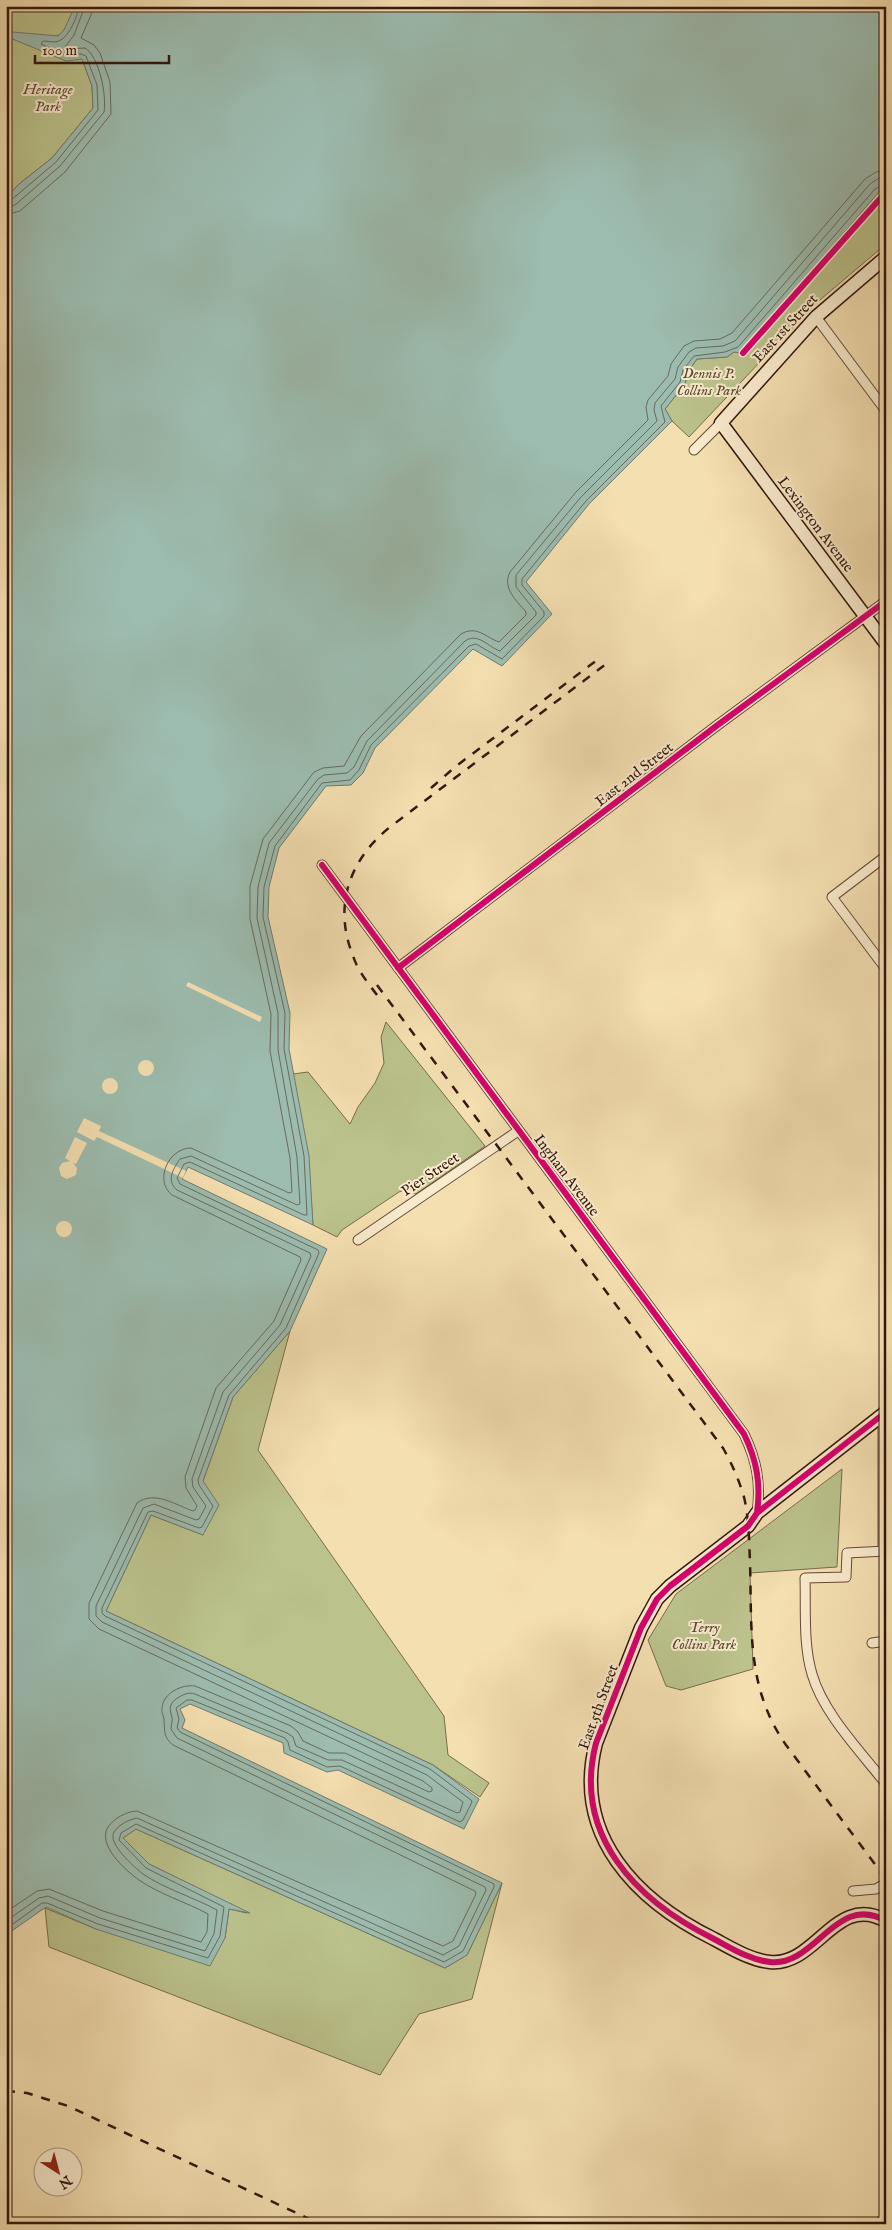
<svg xmlns="http://www.w3.org/2000/svg" width="892" height="2230" font-family="'IM FELL English',serif">
	<rect width="100%" height="100%" fill="#f4dfb1"/>
	<filter id="stains"><feTurbulence type="fractalNoise" baseFrequency=".004" numOctaves="4"/><feColorMatrix values="0 0 0 0 .2 0 0 0 0 .09 0 0 0 0 .02 0 0 0 .5 -.17"/></filter>
	<radialGradient id="worn" r=".72"><stop offset=".6" stop-color="#630" stop-opacity="0"/><stop offset="1" stop-color="#630" stop-opacity=".3"/></radialGradient>
	<path fill="#bbc28c" stroke="#776c4c" d="M 6,6 L 75,6 C 70,17 66,35 53,37 L 82,59 L 92,86 L 93,108 L 52,158 L 19,184 L 6,198 Z
		M 886,187 L 886,244 L 814,305 L 689,437 L 672,421 L 665,409 L 685,384 L 688,372 L 697,359 L 727,357 L 734,352 L 740,353 L 879,192 Z
		M 386,1022 L 485,1146 L 416,1194 L 404,1190 L 399,1192 L 342,1230 L 337,1237 L 313,1225 L 308,1156 L 293,1074 L 308,1072 L 350,1124 L 358,1107 L 375,1083 L 384,1063 L 381,1037 Z
		M 290,1331 L 258,1450 L 444,1716 L 448,1755 L 489,1783 L 480,1797 L 433,1765 L 106,1611 L 151,1515 L 203,1535 L 203,1481 L 233,1397 Z
		M 842,1469 L 837,1567 L 750,1573 L 753,1669 L 681,1690 L 666,1686 L 648,1640 L 676,1594 Z
		M 136,1829 L 445,1968 L 467,1955 L 502,1883 L 472,1999 L 419,2014 L 380,2075 L 49,1947 L 45,1908 L 96,1929 L 225,1938 L 229,1909 L 247,1913 L 149,1864 L 123,1838 Z"/>
	<path fill="#9cbcaf" stroke="#727a6e" d="M 75,6 L 886,6 L 886,187 L 879,192 L 740,353 L 734,352 L 727,357 L 697,359 L 688,372 L 685,384 L 665,409 L 672,421 L 589,504 L 526,582 L 552,614 L 502,666 L 473,649 L 375,748 L 363,773 L 351,785 L 326,786 L 279,848 L 269,887 L 268,917 L 290,1013 L 289,1049 L 309,1156 L 313,1225 L 188,1167 L 182,1179 L 327,1249 L 290,1331 L 233,1397 L 203,1481 L 219,1505 L 203,1535 L 151,1515 L 106,1611 L 433,1765 L 479,1799 L 464,1829 L 338,1770 L 327,1772 L 284,1753 L 283,1743 L 190,1704 L 180,1709 L 185,1720 L 182,1728 L 502,1883 L 467,1955 L 445,1968 L 136,1829 L 123,1838 L 149,1864 L 250,1913 L 229,1909 L 225,1938 L 210,1966 L 96,1929 L 46,1907 L 6,1935 L 6,198 L 19,184 L 52,158 L 93,108 L 92,86 L 82,59 L 66,61 L 10,38 L 13,32 L 58,36 L 64,30 Z"/>
	<path fill="#f4dfb1" d="M 188,982 L 262,1017 L 260,1022 L 186,986 Z
		M138 1068a8 8 0 1 1 16 0a8 8 0 1 1-16 0Z
		M102 1086a8 8 0 1 1 16 0a8 8 0 1 1-16 0Z
		M 84,1118 L 101,1126 L 99,1131 L 186,1171 L 183,1178 L 97,1137 L 94,1141 L 77,1132 Z
		M 75,1137 L 87,1143 L 76,1164 L 73,1163 L 77,1168 L 76,1175 L 67,1179 L 61,1176 L 59,1168 L 62,1163 L 70,1161 L 65,1158 Z
		M56 1229a8 8 0 1 1 16 0a8 8 0 1 1-16 0Z"/>
	<g fill="none" stroke-linecap="round" stroke-linejoin="round">
		<path stroke="#686a5e" stroke-width="1" d="M 6,201 L 11,200 L 56,162 L 98,110 L 97,85 L 86,56 L 81,54 L 66,55 L 41,44 L 43,41 C 48,41 54,43 59,41 C 69,37 78,16 79,6
			M 6,207 L 15,205 L 60,166 L 104,112 C 107,96 99,56 85,48 L 68,49 L 65,47 L 74,35 L 85,6
			M 6,215 L 20,211 L 65,172 L 111,114 L 110,82 L 100,53 L 94,45 L 81,38 L 91,15 L 93,6
			M 6,1912 L 37,1891 L 49,1889 L 103,1911 L 201,1942 L 207,1932 L 208,1914 C 186,1902 159,1894 139,1880 C 125,1870 97,1845 108,1827 C 113,1819 127,1811 137,1811 L 443,1946 L 453,1941 L 476,1894 L 475,1891 L 173,1745 C 163,1737 165,1731 164,1720 C 164,1716 161,1713 162,1708 C 163,1693 182,1684 195,1686 L 291,1726 L 298,1732 L 303,1741 L 329,1753 L 345,1753 L 429,1792 L 432,1791 L 432,1788 L 423,1781 L 99,1629 L 89,1619 L 89,1603 L 137,1503 C 154,1490 176,1505 193,1511 L 195,1510 L 197,1506 L 186,1488 L 185,1477 L 216,1388 L 274,1321 L 301,1260 L 300,1257 L 172,1195 C 154,1181 168,1148 191,1148 L 289,1193 L 292,1192 L 290,1158 L 270,1051 L 271,1014 L 250,919 L 250,886 L 263,839 L 314,772 L 323,768 L 344,766 L 361,736 L 461,634 C 477,625 485,637 499,642 L 526,615 L 526,612 C 516,600 502,588 510,572 L 576,492 L 648,420 L 646,407 L 648,400 L 668,376 L 671,364 L 684,346 L 694,341 L 720,339 L 732,333 L 865,179 L 876,172 L 886,170
			M 6,1921 L 39,1898 L 48,1896 L 100,1918 L 205,1951 L 214,1934 L 217,1910 C 193,1897 165,1889 143,1874 C 134,1867 107,1843 114,1832 C 118,1825 130,1819 137,1818 L 443,1955 L 459,1946 L 486,1890 L 485,1887 L 177,1738 L 171,1729 C 171,1725 173,1721 172,1717 C 169,1708 169,1703 179,1697 C 185,1694 188,1692 195,1694 L 287,1733 L 293,1737 L 296,1746 L 328,1760 L 342,1760 L 457,1813 L 460,1812 L 463,1802 L 427,1775 L 102,1622 L 96,1616 L 96,1606 L 143,1508 L 154,1504 L 196,1520 L 199,1519 L 206,1506 L 193,1487 L 192,1479 L 223,1392 L 280,1325 L 311,1256 L 310,1253 L 177,1190 C 166,1181 173,1169 180,1159 L 191,1156 L 297,1205 L 300,1204 L 297,1157 L 278,1050 L 278,1013 L 257,918 L 258,887 L 269,843 L 318,779 L 324,775 L 347,773 L 354,767 L 367,741 L 465,641 C 478,632 488,647 500,651 L 536,615 L 536,612 L 516,587 L 516,575 L 581,497 L 657,421 L 654,410 L 655,403 L 675,379 L 678,367 L 689,352 L 696,348 L 723,346 L 735,341 L 870,184 L 879,178 L 886,177
			M 6,1929 L 42,1903 L 47,1903 L 98,1924 L 208,1958 L 220,1936 L 224,1907 L 146,1868 L 119,1840 L 121,1833 L 136,1824 L 444,1962 L 463,1951 L 494,1887 L 494,1884 L 180,1732 L 177,1728 L 179,1719 L 176,1708 L 187,1700 L 192,1700 L 285,1738 L 288,1742 L 290,1750 L 327,1767 L 340,1766 L 460,1822 L 463,1820 L 472,1802 L 471,1800 L 430,1769 L 105,1616 L 102,1613 L 102,1608 L 148,1512 L 153,1511 L 199,1528 L 202,1527 L 213,1506 L 199,1485 L 198,1480 L 229,1395 L 286,1328 L 319,1253 L 318,1250 L 180,1184 L 177,1178 L 184,1164 L 190,1162 L 304,1215 L 307,1215 L 304,1156 L 284,1049 L 285,1013 L 263,917 L 264,887 L 275,846 L 322,783 L 350,780 L 359,770 L 371,745 L 469,646 L 476,644 L 502,659 L 544,616 L 544,612 L 522,585 L 522,579 L 586,501 L 665,422 L 661,406 L 680,382 L 683,370 L 694,356 L 725,352 L 738,347 L 875,189 L 886,184"/>
		<defs>
			<path id="street" d="M 816,317 L 886,411
				M 694,450 L 721,423
				M 886,856 L 832,897 L 886,969
				M 322,865 L 744,1434 C 757,1461 761,1484 757,1513
				M 398,968 L 715,727 L 886,601
				M 358,1240 L 518,1131
				M 883,1414 L 883,1551
				M 886,1551 L 847,1553 L 846,1577 L 805,1578 C 806,1609 803,1644 812,1674 C 823,1713 861,1752 886,1784
				M 872,1643 L 886,1641
				M 853,1891 L 876,1889 L 886,1883"/>
			<path id="secondary" d="M 886,257 L 816,317 L 721,423 L 886,644
				M 886,1412 L 767,1505 L 757,1513 L 748,1526 L 670,1586 L 657,1599 L 641,1628 L 596,1743 C 572,1836 637,1901 714,1939 C 731,1948 750,1960 770,1962 C 816,1967 836,1892 886,1921"/>
		</defs>
		<use href="#street" stroke="#634936" stroke-width="11"/>
		<use href="#secondary" stroke="#33170d" stroke-width="15"/>
		<use href="#street" stroke="#f8eacc" stroke-width="9"/>
		<use href="#secondary" stroke="#f8eacc" stroke-width="12"/>
		<path stroke="#33170d" stroke-width="2.5" stroke-dasharray="9 9" stroke-linecap="butt" d="M 431,788 L 455,767 L 601,657
			M 377,985 L 723,1448 C 732,1464 739,1480 744,1497 C 749,1518 749,1540 750,1562 C 752,1628 746,1688 786,1745 L 886,1879
			M 377,995 C 368,983 358,971 353,956 C 333,906 349,860 390,827 L 606,664
			M 6,2091 L 27,2093 L 68,2106 L 320,2224
			M 873,2224 L 886,2209"/>
		<defs>
			<path id="cycleway" d="M 743,353 L 886,192
				M 322,865 L 744,1434 C 757,1461 761,1484 757,1513
				M 398,968 L 715,727 L 886,601
				M 886,1412 L 767,1505 L 757,1513 L 748,1526 L 670,1586 L 657,1599 L 641,1628 L 596,1743 C 572,1836 637,1901 714,1939 C 731,1948 750,1960 770,1962 C 816,1967 836,1892 886,1921"/>
		</defs>
		<use href="#cycleway" stroke="#f8eacc" stroke-width="9"/>
		<use href="#cycleway" stroke="#d6006c" stroke-width="6"/>
	</g>
	<g text-anchor="middle" stroke-width="4" stroke-linejoin="round" paint-order="stroke">
		<g font-size="15" font-style="italic" fill="#5c4a33" stroke="#f8eacc">
			<text x="48" y="94">Heritage<tspan x="48" dy="17">Park</tspan></text>
			<text x="709" y="378">Dennis P.<tspan x="709" dy="17">Collins Park</tspan></text>
			<text x="704" y="1632">Terry<tspan x="704" dy="17">Collins Park</tspan></text>
		</g>
		<g font-size="15" fill="#33170d" stroke="#f8eacc">
			<text transform="translate(785 328) rotate(-47)" y="5">East 1st Street</text>
			<text transform="translate(816 524) rotate(53)" y="5">Lexington Avenue</text>
			<text transform="translate(634 774) rotate(-38)" y="5">East 2nd Street</text>
			<text transform="translate(430 1174) rotate(-34)" y="5">Pier Street</text>
			<text transform="translate(567 1175) rotate(53)" y="5">Ingham Avenue</text>
			<text transform="translate(598 1707) rotate(-70)" y="5">East 5th Street</text>
		</g>
	</g>
	<rect width="892" height="2230" fill="none" stroke="#f4dfb1" stroke-width="25"/>
	<rect x="8" y="8" width="877" height="2215" fill="none" stroke="#33170d" stroke-width="2.5"/>
	<rect x="12" y="12" width="867" height="2205" fill="none" stroke="#33170d"/>
	<g transform="translate(58 2172) rotate(144)"><circle r="24" fill="#f8eacc" stroke="#a99680"/>
	<path d="M0-4L9 19L0 12L-9 19Z" fill="#8f2418"/>
	<text y="-8" font-size="14" font-weight="bold" text-anchor="middle" fill="#33170d">N</text>
	</g>
	<path d="M35 55v8h134v-8" fill="none" stroke="#33170d" stroke-width="2.5"/>
	<text x="42" y="55" font-size="15" fill="#33170d" stroke="#f8eacc" stroke-width="4" paint-order="stroke">100 m</text>
	<rect width="100%" height="100%" filter="url(#stains)"/>
	<rect width="100%" height="100%" fill="url(#worn)"/>
</svg>
